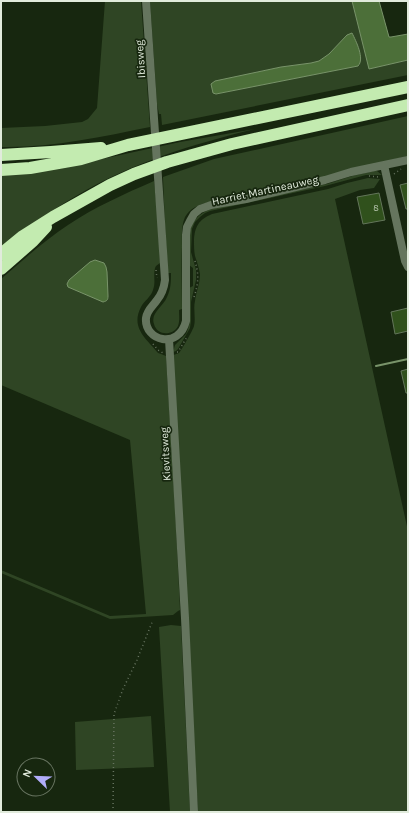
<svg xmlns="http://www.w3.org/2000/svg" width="409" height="813" font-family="Karla,sans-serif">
	<rect width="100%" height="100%" fill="#17270f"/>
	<path fill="#2f4524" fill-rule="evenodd" d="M 105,1 L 141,1 L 150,127 C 101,137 51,148 1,147 L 1,128 L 45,126 L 82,122 L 88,119 L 97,108 Z
		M 150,1 L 352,1 L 369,69 L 408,60 L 408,75 L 162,125 L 161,114 L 159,114 L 157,104 ZM 347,35 L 360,65 L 358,66 L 216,94 L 213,93 L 252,73 L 281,67 L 311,63 L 319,61 L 329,54 Z
		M 408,116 L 408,156 L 349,170 L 328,176 L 208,202 C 199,205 190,208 185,217 C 181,226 182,237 182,247 C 181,268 182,289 182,309 L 179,310 C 179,315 180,321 178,326 C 173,336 157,336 154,324 C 150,313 163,307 167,297 C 171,289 171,281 171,273 L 168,273 L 165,226 L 163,177 L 214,159 Z
		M 255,129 C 193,144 131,163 76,196 C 50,211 26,229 1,248 L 1,176 L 65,167 L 180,142 Z
		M 373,171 L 377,171 L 382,175 L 366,175 L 325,186 L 210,211 L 205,213 L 200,217 L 195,222 L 192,229 L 191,252 L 196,270 L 196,280 L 191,302 L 191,321 L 190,328 L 178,349 L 176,351 L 173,352 L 175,345 L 186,334 L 189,326 L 190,320 L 189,288 L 193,286 L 193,268 L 189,265 C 189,240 184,219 211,209 L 327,184 L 352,176 Z
		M 368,178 L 380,179 L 374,188 L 360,190 L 335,199 L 408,531 L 408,812 L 198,812 L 173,355 C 176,354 177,354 179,353 C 181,351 193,330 194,326 C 196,318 193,309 195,301 C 196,292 200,284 200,274 C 199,268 197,262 195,256 C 194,251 194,246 194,240 C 195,227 198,220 212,214 L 328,189 L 347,183 Z
		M 154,181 L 158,220 L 160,263 L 156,266 L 155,268 C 153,276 156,282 153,290 C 151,297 144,301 141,307 C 130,328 147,339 158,353 L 161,354 L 166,356 L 175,506 L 180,610 L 178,611 L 173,615 L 110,619 L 1,573 L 1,570 L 110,616 L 146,614 L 130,440 L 1,385 L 1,279 C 23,260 44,241 68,225 C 95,207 124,194 154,181 Z
		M 171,625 L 181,626 L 190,812 L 170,812 L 159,627 Z
		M 151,716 L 154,767 L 76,770 L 75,722 Z"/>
	<path fill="#4c6f39" stroke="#79946a" d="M 352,1 L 379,1 L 389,37 L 391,37 L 408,34 L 408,60 L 369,69 Z
		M 352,33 C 356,41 365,59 358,66 L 216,94 L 213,93 L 211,84 L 215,81 L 281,67 L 311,63 L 319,61 L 329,54 L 347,35 Z
		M 95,260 L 104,263 L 106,267 L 107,272 L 108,296 C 108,300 107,301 103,302 L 68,287 L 67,284 L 69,280 L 90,262 Z"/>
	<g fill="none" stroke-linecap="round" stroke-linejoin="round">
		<path stroke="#79946a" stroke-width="2" d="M 376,366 L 408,359"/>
	</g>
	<path fill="#30511c" stroke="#63765a" d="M 408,183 L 408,209 L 406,209 L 400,185 Z
		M 379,193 L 385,220 L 363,224 L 357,197 Z
		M 408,308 L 408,331 L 395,334 L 391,312 Z
		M 408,369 L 408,393 L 406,393 L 401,371 Z"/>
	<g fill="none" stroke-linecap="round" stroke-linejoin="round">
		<path stroke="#66735f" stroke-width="1.5" stroke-dasharray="1 3" stroke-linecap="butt" d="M 394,174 L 401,169
			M 369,176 L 379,177
			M 156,270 L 157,278
			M 194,297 C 199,282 199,273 194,258
			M 153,344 L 158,350 L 163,353
			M 177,352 L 178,352 L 187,337
			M 113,812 L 114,714 L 123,689 L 137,660 L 153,620"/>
		<path stroke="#65755e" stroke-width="8" d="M 146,1 L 165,280 C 164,288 162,294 157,300 C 153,306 147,310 146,318 C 144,341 179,350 186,321 L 186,235 L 187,227 L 190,221 L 194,214 L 200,209 L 211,205 L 246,199 L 325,180 L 351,172 L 408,160
			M 384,165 L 405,261 L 408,267
			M 169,339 L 185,618 L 194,812"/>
		<path stroke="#c3ebb0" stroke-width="12" d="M 1,155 L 51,152 L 101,148
			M 1,170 L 30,168 L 81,159 L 128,145 L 408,87
			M 1,254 L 23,236 L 53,217 L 110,185 L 134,174 L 167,162 L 232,144 L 408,105
			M 1,269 L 33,241 L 46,227"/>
	</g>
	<g text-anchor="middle" stroke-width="3.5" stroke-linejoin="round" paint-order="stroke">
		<g font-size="9" fill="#b5c4ac">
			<text x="376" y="211">8</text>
		</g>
		<g font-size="11" fill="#e1ebdc" stroke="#17270f">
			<text transform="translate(140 59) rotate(-94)" y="4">Ibisweg</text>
			<text transform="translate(265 190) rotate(-12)" y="4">Harriet Martineauweg</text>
			<text transform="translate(165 454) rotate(-93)" y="4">Kievitsweg</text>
		</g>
	</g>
	<rect width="409" height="813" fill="none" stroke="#e1ebdc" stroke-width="4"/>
	<g transform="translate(36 777) rotate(293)"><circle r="19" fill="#17270f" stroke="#687561"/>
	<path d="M0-3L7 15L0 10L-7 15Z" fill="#b1adfa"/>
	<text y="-6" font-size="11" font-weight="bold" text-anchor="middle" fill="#e1ebdc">N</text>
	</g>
</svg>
